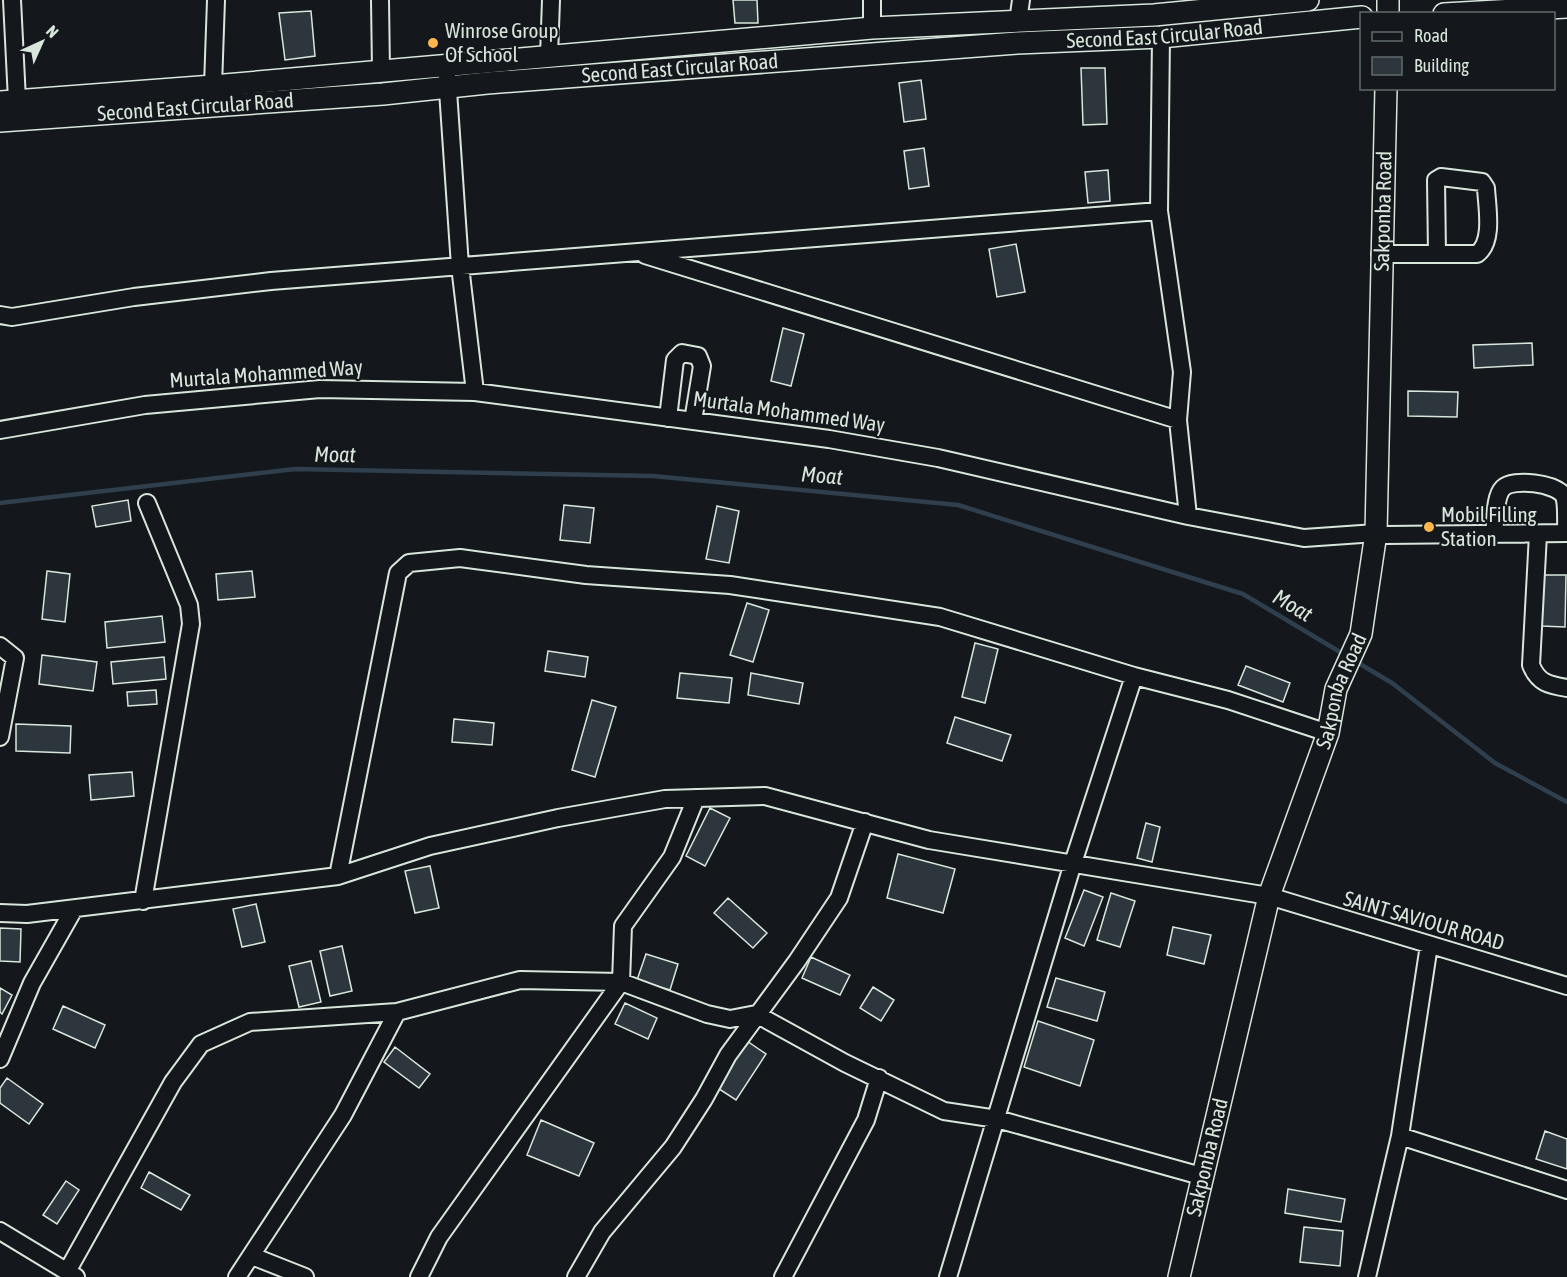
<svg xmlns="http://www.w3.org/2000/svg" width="1567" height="1277" font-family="'Asap Condensed',sans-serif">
	<rect width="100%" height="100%" fill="#14181c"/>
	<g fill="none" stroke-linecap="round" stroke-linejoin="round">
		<path stroke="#2f3f4d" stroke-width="4.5" d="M 0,503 L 295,469 L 653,476 L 958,505 L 1243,594 L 1345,655
			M 1355,661 L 1392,683 L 1495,763 L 1567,802"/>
	</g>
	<path fill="#2c363c" stroke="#d8e6dc" stroke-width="1.5" d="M 733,0 L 757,0 L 758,23 L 735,23 Z
		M 311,11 L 315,56 L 285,60 L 279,13 Z
		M 1081,68 L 1105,68 L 1107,124 L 1083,125 Z
		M 921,80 L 926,119 L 904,122 L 899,83 Z
		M 924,148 L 929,186 L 909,189 L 904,151 Z
		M 1108,170 L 1110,201 L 1088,203 L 1085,172 Z
		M 1016,244 L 1025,292 L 997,297 L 989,249 Z
		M 783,328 L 804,334 L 791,386 L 771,381 Z
		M 1532,343 L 1533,365 L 1474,368 L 1473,345 Z
		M 1408,391 L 1458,392 L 1457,417 L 1408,416 Z
		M 128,500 L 131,521 L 96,527 L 92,506 Z
		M 564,505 L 594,508 L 590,543 L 560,540 Z
		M 717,506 L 739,511 L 729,563 L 706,559 Z
		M 47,571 L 70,574 L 65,622 L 42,619 Z
		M 252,571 L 255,597 L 218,600 L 216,574 Z
		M 1542,575 L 1566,575 L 1565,627 L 1541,626 Z
		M 747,603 L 769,610 L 753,662 L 730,655 Z
		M 162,616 L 165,642 L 107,648 L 105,622 Z
		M 975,643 L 998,649 L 985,703 L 962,697 Z
		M 548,651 L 588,657 L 585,677 L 545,671 Z
		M 42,655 L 97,662 L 93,691 L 39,684 Z
		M 164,657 L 166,679 L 113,684 L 111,662 Z
		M 1246,666 L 1290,683 L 1283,702 L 1238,685 Z
		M 680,673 L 732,678 L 729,703 L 677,698 Z
		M 751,673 L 803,683 L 799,704 L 748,695 Z
		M 156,690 L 157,704 L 128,706 L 127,692 Z
		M 592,700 L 616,707 L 595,777 L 572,770 Z
		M 955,717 L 1011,735 L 1002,761 L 947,743 Z
		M 454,719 L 494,723 L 492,745 L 452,742 Z
		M 16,724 L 71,726 L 70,753 L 16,751 Z
		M 132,772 L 134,796 L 91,800 L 89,775 Z
		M 710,808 L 730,818 L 705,866 L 686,856 Z
		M 1146,823 L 1160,827 L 1152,862 L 1137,858 Z
		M 898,854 L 955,869 L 943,913 L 887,898 Z
		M 430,866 L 439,908 L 415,913 L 405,871 Z
		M 1084,890 L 1103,897 L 1084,946 L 1065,938 Z
		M 1111,893 L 1135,901 L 1120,947 L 1097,940 Z
		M 728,898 L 767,933 L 753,948 L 714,913 Z
		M 256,904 L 265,942 L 242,947 L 233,909 Z
		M 1173,927 L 1211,935 L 1204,964 L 1167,955 Z
		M 0,928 L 21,929 L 20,962 L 0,961 Z
		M 342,946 L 352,991 L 330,996 L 320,951 Z
		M 646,954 L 678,964 L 670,990 L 637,980 Z
		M 811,957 L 850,975 L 840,995 L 802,978 Z
		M 311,961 L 321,1002 L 299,1007 L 289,966 Z
		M 1056,978 L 1105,992 L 1097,1021 L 1047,1007 Z
		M 873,987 L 894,1000 L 881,1021 L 860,1008 Z
		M 0,988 L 12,995 L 2,1014 L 0,1012 Z
		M 625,1003 L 657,1018 L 648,1039 L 615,1024 Z
		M 63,1006 L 105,1025 L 95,1048 L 53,1029 Z
		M 1038,1021 L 1094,1040 L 1080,1086 L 1024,1067 Z
		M 744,1039 L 766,1054 L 736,1100 L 713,1085 Z
		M 395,1047 L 430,1074 L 419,1088 L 384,1062 Z
		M 7,1078 L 43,1104 L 29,1124 L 0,1103 L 0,1088 Z
		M 541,1120 L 594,1143 L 579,1176 L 527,1155 Z
		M 1545,1131 L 1567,1139 L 1567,1169 L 1536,1159 Z
		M 149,1172 L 190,1195 L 181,1210 L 141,1188 Z
		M 66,1181 L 79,1190 L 57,1224 L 43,1215 Z
		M 1288,1189 L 1345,1199 L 1341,1222 L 1285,1213 Z
		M 1304,1227 L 1343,1231 L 1340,1266 L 1300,1262 Z"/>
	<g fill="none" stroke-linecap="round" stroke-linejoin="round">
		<defs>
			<path id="minor" d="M 12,0 L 17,100
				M 380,0 L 381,70
				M 1018,22 L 1021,0
				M 872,28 L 872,0
				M 1161,37 L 1159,211 L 1182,372 L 1178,420 L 1188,516
				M 549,56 L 551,0
				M 447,76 L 460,266 L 475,392
				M 213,86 L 216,0
				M 1380,254 L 1477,254 C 1494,242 1487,207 1486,188 L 1482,182 L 1441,177 L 1436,180 L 1437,254
				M 645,255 L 1178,420
				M 0,315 L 12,317 L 134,297 L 271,281 L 1159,211
				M 668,418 L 675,360 L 682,353 L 698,356 L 702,366 L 693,421
				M 0,430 L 145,405 L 320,389 L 475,392 L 829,439 L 938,458 L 1188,516 L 1304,538 L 1376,533 L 1386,535 L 1567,533
				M 1494,534 C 1496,522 1494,497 1503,488 C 1513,478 1556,483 1564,496 C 1567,504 1566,523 1566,533
				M 1538,534 L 1531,665 C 1538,683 1549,685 1567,688
				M 0,646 L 15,658 L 0,737
				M 338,876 L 398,573 L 409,563 L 460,558 L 586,575 L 730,585 L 940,617 L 1134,676 L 1228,700 L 1328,733
				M 143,901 L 191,624 L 189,605 L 147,503
				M 0,913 L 27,914 L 338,876 L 430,846 L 558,818 L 665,799 L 765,796 L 929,840 L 1269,896 L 1567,986
				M 0,1059 L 32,983 L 74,909
				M 1400,1136 L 1567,1190
				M 0,1231 L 76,1277
				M 252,1256 L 305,1277
				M 68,1270 L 173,1082 L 201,1044 L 250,1022 L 397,1012 L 520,980 L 621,982 L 707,1014 L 730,1019 L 756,1014 L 845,1063 L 944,1111 L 997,1119 L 1201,1176
				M 237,1277 L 343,1115 L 397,1012
				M 419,1277 L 439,1237 L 621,982 L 623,926 L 672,857 L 696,798
				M 576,1277 L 602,1232 L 673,1147 L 704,1099 L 728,1055 L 797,961 L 839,898 L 865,822
				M 783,1277 L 866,1120 L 879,1078
				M 948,1277 L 1073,863 L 1134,676
				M 1367,1277 L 1400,1136 L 1429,945"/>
			<g id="major">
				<path d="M 1388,14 L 1388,0"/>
				<path d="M 1444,14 L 1567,7"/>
				<path d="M 0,102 L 213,86 L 872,28 L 1154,15 L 1308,0"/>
				<path id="s1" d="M 0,121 L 383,94 L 487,83 L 1017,43 L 1161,37 L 1362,17"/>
				<path id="s2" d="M 1179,1277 L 1269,896 L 1328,733 L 1336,689 L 1361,634 L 1376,533 L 1386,88"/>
			</g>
		</defs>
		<use href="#minor" stroke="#d8e6dc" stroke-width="20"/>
		<use href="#major" stroke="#d8e6dc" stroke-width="24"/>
		<use href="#minor" stroke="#14181c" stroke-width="16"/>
		<use href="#major" stroke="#14181c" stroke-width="21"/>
	</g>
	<g fill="#ffb74d" stroke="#14181c" stroke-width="2">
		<circle cx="433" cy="43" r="6"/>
		<circle cx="1429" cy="527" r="6"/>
	</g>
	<g text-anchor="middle" stroke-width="4.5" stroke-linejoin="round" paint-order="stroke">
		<g font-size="21" fill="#d8e6dc" stroke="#14181c" text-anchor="start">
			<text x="445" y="38">Winrose Group<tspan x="445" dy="24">Of School</tspan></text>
			<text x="1441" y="522">Mobil Filling<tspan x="1441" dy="24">Station</tspan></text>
		</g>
		<g font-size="21" fill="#d8e6dc" stroke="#14181c">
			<text dy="7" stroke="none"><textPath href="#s1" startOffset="1168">Second East Circular Road</textPath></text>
			<text dy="7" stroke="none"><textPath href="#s1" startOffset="682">Second East Circular Road</textPath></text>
			<text dy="7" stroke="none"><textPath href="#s1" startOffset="196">Second East Circular Road</textPath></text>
			<text dy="7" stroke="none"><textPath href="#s2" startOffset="1094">Sakponba Road</textPath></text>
			<text transform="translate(266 374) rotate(-4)" y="7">Murtala Mohammed Way</text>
			<text transform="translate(789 412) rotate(8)" y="7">Murtala Mohammed Way</text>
			<text dy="7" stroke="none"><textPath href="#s2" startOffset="609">Sakponba Road</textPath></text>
			<text transform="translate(1424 921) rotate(16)" y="7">SAINT SAVIOUR ROAD</text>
			<text dy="7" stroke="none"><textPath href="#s2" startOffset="123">Sakponba Road</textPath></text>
		</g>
		<g font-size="22" font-style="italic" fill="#d8e6dc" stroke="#14181c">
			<text transform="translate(335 454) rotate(1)" y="8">Moat</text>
			<text transform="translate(822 475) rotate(5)" y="8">Moat</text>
			<text transform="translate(1293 605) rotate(31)" y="8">Moat</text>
		</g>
	</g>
	<rect x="1360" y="12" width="195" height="78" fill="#14181c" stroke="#626a69" stroke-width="1.5"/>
	<rect x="1372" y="32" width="30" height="9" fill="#14181c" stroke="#626a69" stroke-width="1.5"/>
	<text x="1414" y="42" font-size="18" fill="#d8e6dc">Road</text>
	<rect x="1372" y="57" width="30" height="18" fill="#2c363c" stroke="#626a69" stroke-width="1.5"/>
	<text x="1414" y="72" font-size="18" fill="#d8e6dc">Building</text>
	<g transform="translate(42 42) rotate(45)" stroke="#14181c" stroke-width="4.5" paint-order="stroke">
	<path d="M0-4.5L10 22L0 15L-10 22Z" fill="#d8e6dc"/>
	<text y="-9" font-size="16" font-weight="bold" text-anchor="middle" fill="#d8e6dc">N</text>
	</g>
</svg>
